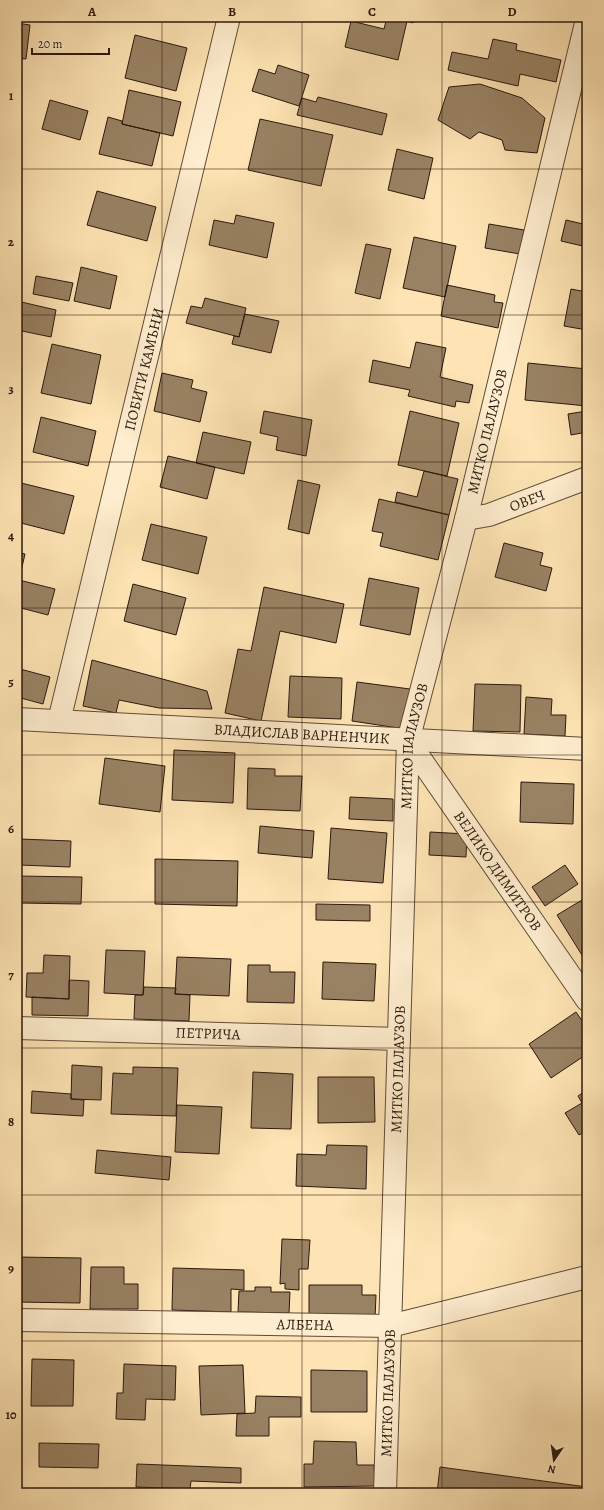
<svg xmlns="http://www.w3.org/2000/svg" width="604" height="1510" font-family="Alegreya,serif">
	<rect width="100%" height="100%" fill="#fee4b4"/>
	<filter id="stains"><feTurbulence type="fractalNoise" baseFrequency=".005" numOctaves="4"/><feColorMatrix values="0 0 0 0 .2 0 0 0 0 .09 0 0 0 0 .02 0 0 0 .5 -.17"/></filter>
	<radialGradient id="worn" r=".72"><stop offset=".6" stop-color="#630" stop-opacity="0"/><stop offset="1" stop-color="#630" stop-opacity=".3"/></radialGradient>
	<path fill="#998264" stroke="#2c180d" d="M 387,17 L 415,17 L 413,23 L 407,21 L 398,60 L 345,47 L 351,21 L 384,29 Z
		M 17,23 L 30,25 L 26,59 L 17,58 Z
		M 135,35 L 187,48 L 176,91 L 125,78 Z
		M 493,39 L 517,44 L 516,50 L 561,60 L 556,82 L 520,74 L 518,86 L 448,70 L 452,52 L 488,59 Z
		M 278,65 L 309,75 L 299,106 L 252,91 L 259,69 L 275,74 Z
		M 480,84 L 522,98 L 545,118 L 537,153 L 505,150 L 502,140 L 479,132 L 470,139 L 438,120 L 449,87 Z
		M 129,90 L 181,102 L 173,136 L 122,124 Z
		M 318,97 L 387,114 L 382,135 L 297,115 L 302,98 L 316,102 Z
		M 50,100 L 88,111 L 80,140 L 42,129 Z
		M 108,117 L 122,121 L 122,124 L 160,133 L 152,166 L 99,154 Z
		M 260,119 L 333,135 L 321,186 L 248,170 Z
		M 397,149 L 433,158 L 424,199 L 388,190 Z
		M 97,191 L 156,207 L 147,241 L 87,225 Z
		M 236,215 L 274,223 L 267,258 L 209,245 L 214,220 L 234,224 Z
		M 585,216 L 587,216 L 587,247 L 561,241 L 566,220 L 583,224 Z
		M 489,224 L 524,230 L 520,254 L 485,248 Z
		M 414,237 L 456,246 L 445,297 L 403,288 Z
		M 366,244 L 391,249 L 380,299 L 355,293 Z
		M 81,267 L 117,276 L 110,309 L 74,301 Z
		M 36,276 L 73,283 L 69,301 L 33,294 Z
		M 447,285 L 495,295 L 494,302 L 503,303 L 498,328 L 441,316 Z
		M 571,289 L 587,292 L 587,330 L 564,326 Z
		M 205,298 L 246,308 L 239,337 L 186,323 L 191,306 L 202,308 Z
		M 17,301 L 56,310 L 51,337 L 17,330 Z
		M 245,314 L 279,321 L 271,353 L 232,344 L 234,336 L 239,337 Z
		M 416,342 L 446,348 L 440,377 L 473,385 L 469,403 L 456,401 L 455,407 L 408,396 L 410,390 L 369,382 L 373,360 L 410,368 Z
		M 52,344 L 101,355 L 91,404 L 41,393 Z
		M 528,363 L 587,369 L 587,406 L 525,400 Z
		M 162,373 L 193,380 L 191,388 L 207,392 L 200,422 L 154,411 Z
		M 264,411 L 312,420 L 306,456 L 276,450 L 278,437 L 260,433 Z
		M 410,411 L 459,423 L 447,476 L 398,465 Z
		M 587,411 L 587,432 L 571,435 L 568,414 Z
		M 41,417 L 96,431 L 88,466 L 33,452 Z
		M 203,432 L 251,442 L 244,474 L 196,463 Z
		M 168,456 L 215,467 L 207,499 L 160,487 Z
		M 424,471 L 458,479 L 449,515 L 395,502 L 397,492 L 417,497 Z
		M 298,480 L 320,485 L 309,534 L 288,529 Z
		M 17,482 L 74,496 L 64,534 L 17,522 Z
		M 379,499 L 449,515 L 438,560 L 380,546 L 383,533 L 372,531 Z
		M 151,524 L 207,537 L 198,574 L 142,560 Z
		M 504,543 L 543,553 L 540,565 L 552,568 L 546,591 L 495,577 Z
		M 17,552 L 25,554 L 19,580 L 55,589 L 48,615 L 17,607 Z
		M 369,578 L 419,588 L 410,635 L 360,625 Z
		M 133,584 L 186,598 L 176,635 L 124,621 Z
		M 264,587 L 344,604 L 336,643 L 280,631 L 261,721 L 225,713 L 238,649 L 251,651 Z
		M 92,660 L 207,691 L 212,709 L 159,708 L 119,700 L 116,713 L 83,706 Z
		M 20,669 L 50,677 L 43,704 L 17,697 L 17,683 Z
		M 290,676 L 342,678 L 341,719 L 288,717 Z
		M 357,682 L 410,689 L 405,729 L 352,721 Z
		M 475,684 L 521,685 L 520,732 L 473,731 Z
		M 526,697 L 552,699 L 551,715 L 566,715 L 565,736 L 524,734 Z
		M 174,750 L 235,753 L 233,803 L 172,800 Z
		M 17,753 L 20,753 L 17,792 Z
		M 105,758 L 165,766 L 160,812 L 99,804 Z
		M 248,768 L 275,769 L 275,776 L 302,776 L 300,811 L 247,809 Z
		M 521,782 L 574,784 L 573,824 L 520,822 Z
		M 350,797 L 393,799 L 393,821 L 349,819 Z
		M 260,826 L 314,831 L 312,858 L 258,853 Z
		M 331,828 L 387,833 L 383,883 L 328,879 Z
		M 430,832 L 467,834 L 466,857 L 429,855 Z
		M 20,839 L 71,841 L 70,867 L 19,865 Z
		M 155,859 L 238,861 L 237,906 L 155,904 Z
		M 565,865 L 578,884 L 545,906 L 532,887 Z
		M 17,876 L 82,877 L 81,904 L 17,903 Z
		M 587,897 L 587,959 L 585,960 L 557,915 Z
		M 316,904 L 370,905 L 370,921 L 316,920 Z
		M 106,950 L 145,951 L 143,995 L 104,993 Z
		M 44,955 L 70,956 L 69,999 L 26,997 L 27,973 L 43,973 Z
		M 177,957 L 231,959 L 229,996 L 175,994 Z
		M 323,962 L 376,964 L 374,1001 L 322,999 Z
		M 248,965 L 270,965 L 270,972 L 295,972 L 294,1003 L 247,1002 Z
		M 69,980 L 89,981 L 88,1016 L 32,1015 L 32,997 L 69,999 Z
		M 144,987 L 176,988 L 175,994 L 190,995 L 189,1021 L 134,1019 L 135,995 L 143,995 Z
		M 576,1012 L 587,1028 L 587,1054 L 551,1078 L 529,1044 Z
		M 72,1065 L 102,1067 L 101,1100 L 71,1099 Z
		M 133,1067 L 178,1068 L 176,1116 L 111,1114 L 113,1073 L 133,1074 Z
		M 253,1072 L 293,1074 L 291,1129 L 251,1128 Z
		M 318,1077 L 374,1077 L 375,1122 L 318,1123 Z
		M 587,1090 L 587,1130 L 579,1135 L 565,1113 L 582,1103 L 578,1096 Z
		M 32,1091 L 71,1094 L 71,1099 L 84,1100 L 83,1116 L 31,1113 Z
		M 177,1105 L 222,1107 L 219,1154 L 175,1152 Z
		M 327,1145 L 367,1146 L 366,1189 L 296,1186 L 297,1154 L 326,1155 Z
		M 97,1150 L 171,1157 L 169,1180 L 95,1173 Z
		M 282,1239 L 310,1240 L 308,1269 L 299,1269 L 299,1290 L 285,1289 L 285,1283 L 280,1284 Z
		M 17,1257 L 81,1258 L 80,1303 L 17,1302 Z
		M 91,1267 L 124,1267 L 124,1284 L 138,1284 L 138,1309 L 90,1309 Z
		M 173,1268 L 244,1270 L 244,1290 L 231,1289 L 231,1312 L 172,1310 Z
		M 309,1285 L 362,1285 L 362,1295 L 376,1295 L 375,1319 L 309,1318 Z
		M 255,1287 L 271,1287 L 271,1292 L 290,1292 L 289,1313 L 238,1312 L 239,1291 L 255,1291 Z
		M 32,1359 L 74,1360 L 73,1406 L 31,1406 Z
		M 124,1364 L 176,1366 L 175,1400 L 146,1399 L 145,1420 L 116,1419 L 117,1393 L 123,1393 Z
		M 243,1365 L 245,1413 L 201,1415 L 199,1366 Z
		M 311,1370 L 367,1371 L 367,1412 L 311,1412 Z
		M 256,1396 L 301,1397 L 301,1417 L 269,1417 L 269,1436 L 236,1436 L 237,1414 L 255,1413 Z
		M 314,1441 L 356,1442 L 357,1465 L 374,1465 L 375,1486 L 304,1487 L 304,1464 L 313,1464 Z
		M 39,1443 L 99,1444 L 98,1468 L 39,1467 Z
		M 137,1464 L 241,1468 L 241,1483 L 191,1481 L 190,1489 L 136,1487 Z
		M 440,1467 L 587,1487 L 587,1493 L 437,1493 Z
		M 44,1491 L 83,1492 L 83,1493 L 44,1493 Z"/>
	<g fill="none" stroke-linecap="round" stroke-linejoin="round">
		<defs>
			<g id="street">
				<path id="s1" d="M 466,519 L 489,515 L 587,478"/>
				<path id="s2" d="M 17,719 L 587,749"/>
				<path id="s3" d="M 59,721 L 229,17"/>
				<path id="s4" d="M 408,741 L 587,1000"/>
				<path id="s5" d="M 17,1028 L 399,1039"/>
				<path id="s6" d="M 17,1320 L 390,1326 L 587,1277"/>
				<path id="s7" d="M 385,1493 L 408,741 L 466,519 L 587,19"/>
			</g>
		</defs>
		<use href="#street" stroke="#604b37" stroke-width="24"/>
		<use href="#street" stroke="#feedce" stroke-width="22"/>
	</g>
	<path fill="none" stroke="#2c180d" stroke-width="1" stroke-opacity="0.55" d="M 162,17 L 162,1493M 302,17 L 302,1493M 442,17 L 442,1493M 17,169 L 587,169M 17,315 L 587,315M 17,462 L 587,462M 17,608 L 587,608M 17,755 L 587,755M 17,902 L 587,902M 17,1048 L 587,1048M 17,1195 L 587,1195M 17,1341 L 587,1341"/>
	<g text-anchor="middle" stroke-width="3" stroke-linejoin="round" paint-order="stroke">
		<g font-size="15" fill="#2c180d" stroke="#feedce">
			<text dy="5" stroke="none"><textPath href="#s3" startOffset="362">ПОБИТИ КАМЪНИ</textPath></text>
			<text dy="5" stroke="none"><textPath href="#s7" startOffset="1072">МИТКО ПАЛАУЗОВ</textPath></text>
			<text dy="5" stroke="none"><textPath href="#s1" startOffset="64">ОВЕЧ</textPath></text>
			<text dy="5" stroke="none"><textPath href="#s2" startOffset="285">ВЛАДИСЛАВ ВАРНЕНЧИК</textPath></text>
			<text dy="5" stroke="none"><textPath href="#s7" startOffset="748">МИТКО ПАЛАУЗОВ</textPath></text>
			<text dy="5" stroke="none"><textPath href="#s4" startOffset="158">ВЕЛИКО ДИМИТРОВ</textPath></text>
			<text dy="5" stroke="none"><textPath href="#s5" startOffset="191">ПЕТРИЧА</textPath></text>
			<text dy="5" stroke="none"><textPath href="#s7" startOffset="424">МИТКО ПАЛАУЗОВ</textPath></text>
			<text dy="5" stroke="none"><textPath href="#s6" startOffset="288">АЛБЕНА</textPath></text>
			<text dy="5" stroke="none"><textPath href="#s7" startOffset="100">МИТКО ПАЛАУЗОВ</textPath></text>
		</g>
	</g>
	<rect width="604" height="1510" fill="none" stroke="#fee4b4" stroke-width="44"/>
	<g transform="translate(554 1460) rotate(193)" stroke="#feedce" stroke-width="3" paint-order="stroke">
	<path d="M0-3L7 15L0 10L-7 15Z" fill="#2c180d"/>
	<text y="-6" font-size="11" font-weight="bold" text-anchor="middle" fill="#2c180d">N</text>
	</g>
	<path d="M32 48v6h77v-6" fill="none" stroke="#2c180d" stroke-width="2"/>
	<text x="38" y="48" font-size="12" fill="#2c180d" stroke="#feedce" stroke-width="3" paint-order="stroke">20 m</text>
	<rect x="22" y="22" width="560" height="1466" fill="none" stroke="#2c180d" stroke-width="1.5"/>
	<g font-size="13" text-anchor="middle" font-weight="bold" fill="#2c180d">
		<text x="92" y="16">A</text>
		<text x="232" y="16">B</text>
		<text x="372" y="16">C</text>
		<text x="512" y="16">D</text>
		<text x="11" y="100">1</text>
		<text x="11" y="246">2</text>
		<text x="11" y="393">3</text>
		<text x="11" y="540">4</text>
		<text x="11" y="686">5</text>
		<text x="11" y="833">6</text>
		<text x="11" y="979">7</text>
		<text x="11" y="1126">8</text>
		<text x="11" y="1273">9</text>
		<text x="11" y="1419">10</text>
	</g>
	<rect width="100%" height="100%" filter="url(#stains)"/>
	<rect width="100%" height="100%" fill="url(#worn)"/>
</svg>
